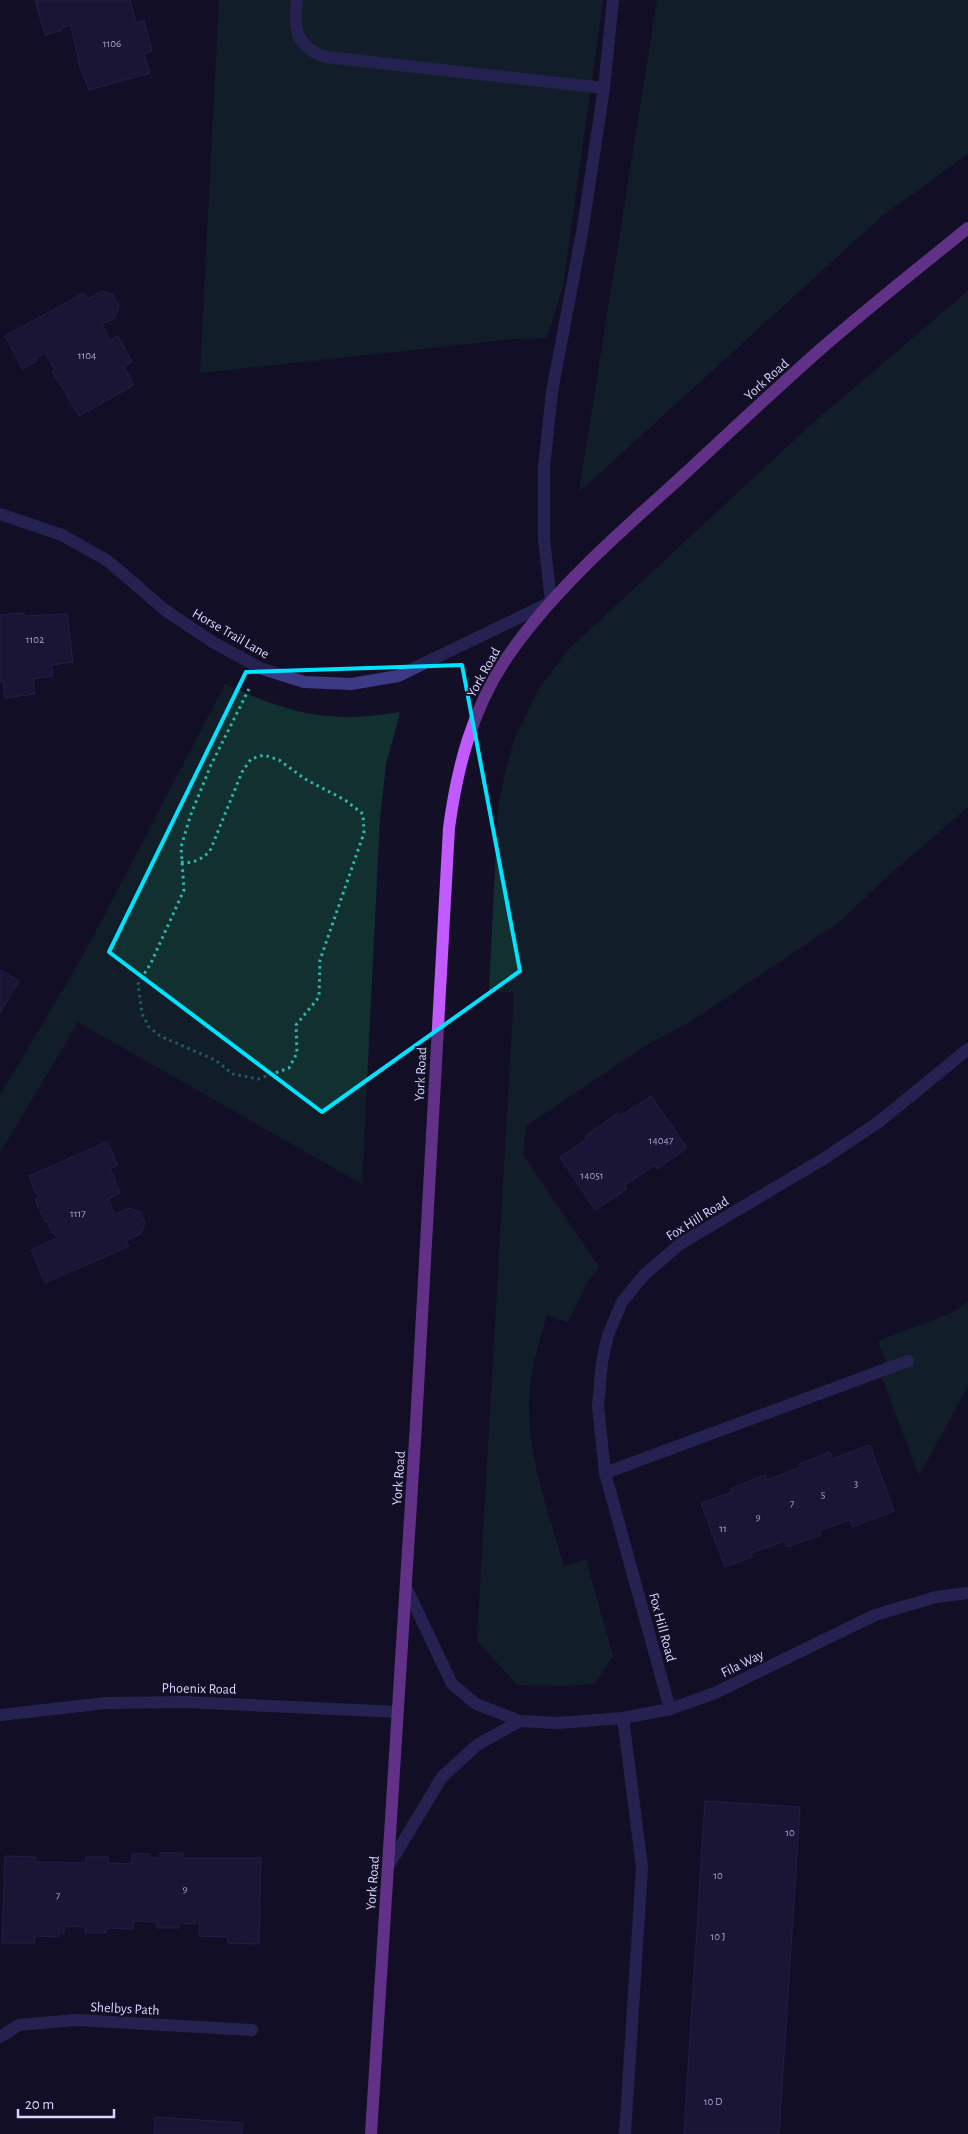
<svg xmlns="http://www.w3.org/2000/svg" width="968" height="2134" font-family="'Alegreya Sans',sans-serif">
	<rect width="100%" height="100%" fill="#130f26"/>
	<path fill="#12302f" d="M 219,0 L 603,0 L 563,286 L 547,338 L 513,339 L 200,373 Z
		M 657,0 L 968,0 L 968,154 L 882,216 L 579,492 Z
		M 968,291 L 968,807 L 890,874 L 839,922 L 693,1020 L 645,1046 L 526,1126 L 523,1155 L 599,1267 L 587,1284 L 568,1322 L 547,1315 C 538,1344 530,1371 529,1401 C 527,1457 549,1513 564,1566 L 586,1560 L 613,1656 L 594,1684 L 563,1686 L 517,1685 L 477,1640 L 514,993 L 489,990 L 498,808 L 507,764 L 515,738 L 538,690 L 569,649 L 813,423 Z
		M 225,684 C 291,714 327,724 400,712 L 386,765 L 380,818 L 362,1184 L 78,1022 L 0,1153 L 0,1095 L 85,952 Z
		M 968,1301 L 968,1386 L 919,1476 L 880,1372 L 889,1368 L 878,1341 L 954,1312 Z"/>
	<path fill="#241b47" stroke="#3b2d73" d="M 35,0 L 130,0 L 136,23 L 144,21 L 152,51 L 144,54 L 150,73 L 89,90 L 80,67 L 71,25 L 61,28 L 62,30 L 45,35 Z
		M 101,291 L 112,294 L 119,306 L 115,318 L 102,324 L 110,340 L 118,336 L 132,362 L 124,367 L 134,385 L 79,416 L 52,371 L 55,370 L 45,353 L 36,358 L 38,360 L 23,369 L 5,336 L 84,293 L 88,299 Z
		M 24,613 L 24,616 L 67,614 L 73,662 L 52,665 L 53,676 L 33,679 L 35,694 L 5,698 L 3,681 L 0,682 L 0,615 Z
		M 0,970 L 19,981 L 0,1013 Z
		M 651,1096 L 687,1148 L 657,1169 L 655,1165 L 625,1185 L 627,1189 L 595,1210 L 560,1157 L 587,1139 L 585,1136 L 618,1113 L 620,1116 Z
		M 107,1142 L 118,1165 L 110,1169 L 120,1193 L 108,1199 L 115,1214 L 130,1208 L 140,1212 L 145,1223 L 141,1234 L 126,1240 L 129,1246 L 45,1283 L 31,1250 L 57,1238 L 54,1232 L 52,1233 L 47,1221 L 45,1222 L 35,1200 L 38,1199 L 29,1176 Z
		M 870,1445 L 894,1511 L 852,1527 L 850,1520 L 819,1531 L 821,1535 L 787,1547 L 785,1541 L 751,1553 L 752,1557 L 725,1567 L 701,1503 L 733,1492 L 730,1489 L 765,1475 L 767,1480 L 801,1467 L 799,1464 L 830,1452 L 832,1459 Z
		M 705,1801 L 800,1807 L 779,2134 L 684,2134 Z
		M 160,1853 L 183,1853 L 183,1858 L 261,1858 L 259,1944 L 228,1943 L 228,1937 L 199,1936 L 200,1924 L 179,1923 L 179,1928 L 157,1928 L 157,1922 L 133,1921 L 133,1929 L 106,1928 L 106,1933 L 85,1933 L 86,1927 L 64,1926 L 64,1933 L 59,1933 L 59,1937 L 35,1936 L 34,1943 L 2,1943 L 5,1856 L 36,1857 L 35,1862 L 86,1863 L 86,1857 L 108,1857 L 108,1863 L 132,1864 L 132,1854 L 149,1854 L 149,1858 L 160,1858 Z
		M 155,2117 L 243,2123 L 242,2134 L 154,2134 Z"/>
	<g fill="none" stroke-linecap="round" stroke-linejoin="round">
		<path stroke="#2fb8b0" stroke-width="3" stroke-dasharray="2.5 4" stroke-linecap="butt" d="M 181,862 C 193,864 202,859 210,851 L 242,772 L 251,759 L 264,755 L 279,760 L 305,779 L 345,800 L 363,814 L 364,833 L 320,960 L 319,997 L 296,1025 L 297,1053 L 289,1068 L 258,1079 L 233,1074 L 215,1060 L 160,1036 L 149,1027 L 142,1014 L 138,984 L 151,963 L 184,890 L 181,847 L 191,814 L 211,765 L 249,689"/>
		<path stroke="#3d3a85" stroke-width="12" d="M 297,0 C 294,28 295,47 326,57 L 604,88
			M 0,514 L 62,535 L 108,561 L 165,610 L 211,641 L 260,668 L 304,682 L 351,684 L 398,676 L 551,602 L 544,539 L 544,467 L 552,392 L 583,227 L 604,88 L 613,0
			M 605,1473 L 908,1361
			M 406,1587 L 452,1684 L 476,1704 L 520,1721 L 558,1723 L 623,1718 L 670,1709 L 715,1693 L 875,1615 L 936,1597 L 968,1593
			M 670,1709 L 605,1473 L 598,1406 L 602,1362 L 608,1335 L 622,1302 L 644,1275 L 680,1244 L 825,1158 L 880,1121 L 968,1049
			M 0,1715 L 106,1703 L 185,1702 L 398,1712
			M 623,1718 L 642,1867 L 625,2134
			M 389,1865 L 442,1777 L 477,1745 L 520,1721
			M 0,2037 L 19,2025 L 76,2020 L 252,2030"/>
		<path stroke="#c25bff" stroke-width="12" d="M 371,2134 L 416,1424 L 449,828 C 457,768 472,710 506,659 C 550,593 619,533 678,480 C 723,438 768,396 814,355 C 864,311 916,270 968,228"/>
	</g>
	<path d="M0 0H968V2134H0ZM 462,665 L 520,971 L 322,1112 L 109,952 L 246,672 Z" fill="#130f26" fill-opacity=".55" fill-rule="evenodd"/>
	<path fill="none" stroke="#00e5ff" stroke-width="4" stroke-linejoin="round" d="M 462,665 L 520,971 L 322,1112 L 109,952 L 246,672 Z"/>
	<g text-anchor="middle" stroke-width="4" stroke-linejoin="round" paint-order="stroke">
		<g font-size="11" fill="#aca6d1">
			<text x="112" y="47">1106</text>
			<text x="87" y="359">1104</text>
			<text x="35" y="643">1102</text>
			<text x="661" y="1144">14047</text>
			<text x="592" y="1179">14051</text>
			<text x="78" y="1217">1117</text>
			<text x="856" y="1487">3</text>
			<text x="823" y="1498">5</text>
			<text x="792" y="1507">7</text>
			<text x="758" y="1520">9</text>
			<text x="723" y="1532">11</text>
			<text x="790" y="1836">10</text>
			<text x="718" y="1879">10</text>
			<text x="185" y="1892">9</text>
			<text x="58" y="1899">7</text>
			<text x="718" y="1940">10 J</text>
			<text x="713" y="2105">10 D</text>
		</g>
		<g font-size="14" fill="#d9d4ff" stroke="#130f26">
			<text transform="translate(766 379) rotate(-42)" y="5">York Road</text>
			<text transform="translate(231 633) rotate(30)" y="5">Horse Trail Lane</text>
			<text transform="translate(483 672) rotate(-61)" y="5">York Road</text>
			<text transform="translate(420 1074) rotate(-87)" y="5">York Road</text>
			<text transform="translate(697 1218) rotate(-32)" y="5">Fox Hill Road</text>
			<text transform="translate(398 1478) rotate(-86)" y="5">York Road</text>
			<text transform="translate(663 1627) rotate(75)" y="5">Fox Hill Road</text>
			<text transform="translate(742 1663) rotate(-26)" y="5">Fila Way</text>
			<text transform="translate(199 1688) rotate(1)" y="5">Phoenix Road</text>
			<text transform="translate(372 1883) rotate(-86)" y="5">York Road</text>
			<text transform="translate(125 2008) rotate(3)" y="5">Shelbys Path</text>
		</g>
	</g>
	<path d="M18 2109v8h96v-8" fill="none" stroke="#d9d4ff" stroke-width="2.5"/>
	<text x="25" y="2109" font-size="15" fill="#d9d4ff" stroke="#130f26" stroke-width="4" paint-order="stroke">20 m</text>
</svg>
